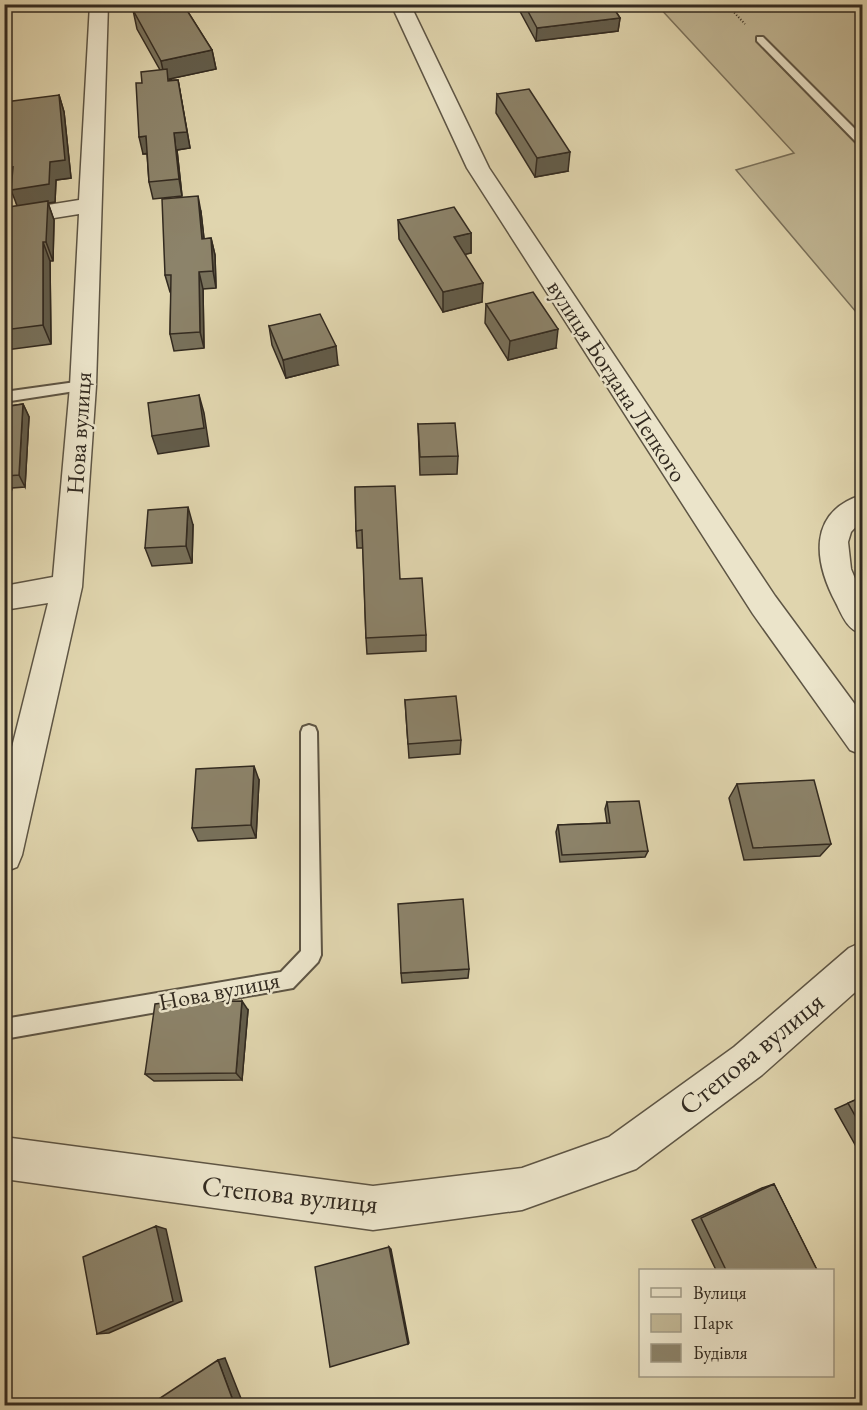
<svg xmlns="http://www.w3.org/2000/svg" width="867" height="1410" font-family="'EB Garamond',serif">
	<rect width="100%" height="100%" fill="#e0d5ae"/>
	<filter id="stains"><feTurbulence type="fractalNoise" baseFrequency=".00333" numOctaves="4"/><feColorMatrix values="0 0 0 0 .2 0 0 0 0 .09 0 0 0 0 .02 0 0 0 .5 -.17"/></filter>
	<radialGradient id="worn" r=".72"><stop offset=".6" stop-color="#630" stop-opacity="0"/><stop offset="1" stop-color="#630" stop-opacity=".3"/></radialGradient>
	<path fill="#c2b896" stroke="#7a715b" stroke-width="1.5" d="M 657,5 L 862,5 L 862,319 L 736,170 L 794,153 Z"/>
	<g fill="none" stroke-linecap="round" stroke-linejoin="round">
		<defs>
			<path id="lane" d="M 757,37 L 763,37 L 862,136 L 862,145 L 858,144 L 757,41 Z
				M 83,381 L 88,383 L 90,386 L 88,389 L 4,402 L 4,392 Z
				M 309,725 L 315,727 L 317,732 L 321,955 L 318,962 L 293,988 L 4,1039 L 4,1019 L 281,972 L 301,951 L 301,732 L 303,727 Z"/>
			<path id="street" d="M 90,4 L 108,4 L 96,386 L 82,587 L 22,855 L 17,867 L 4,872 L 4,779 L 48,603 L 4,610 L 4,586 L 53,577 L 70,386 L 79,214 L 4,226 L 4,212 L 79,200 Z
				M 391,4 L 410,4 L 489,168 L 775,596 L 862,714 L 862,755 L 850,750 L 753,614 L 467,168 Z
				M 862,495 L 862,520 L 851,532 L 848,542 L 851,569 L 862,595 L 862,634 C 847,629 843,617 836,603 C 814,562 807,512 862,495 Z
				M 862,942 L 862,986 L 762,1075 L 636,1169 L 522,1210 L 373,1230 L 4,1179 L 4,1137 L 373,1186 L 522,1168 L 609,1137 L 734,1047 L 849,948 Z"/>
		</defs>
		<use href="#lane" stroke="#5e5544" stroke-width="4"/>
		<use href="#street" stroke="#5e5544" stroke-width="3"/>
		<path stroke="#322a20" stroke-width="2" stroke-dasharray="1 2" stroke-linecap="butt" d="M 726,4 L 745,24"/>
		<use href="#lane" fill="#ebe4ca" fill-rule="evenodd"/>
		<use href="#street" fill="#ebe4ca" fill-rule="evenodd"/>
	</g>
	<path fill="#78715b" stroke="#322a20" stroke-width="1.5" d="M 149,4 L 183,4 L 212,50 L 216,69 L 169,79 L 169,80 L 178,80 L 190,148 L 177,150 L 182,196 L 153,199 L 149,182 L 147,154 L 143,154 L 142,83 L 160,70 L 137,29 L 133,10 L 151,7 Z
		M 516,4 L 611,4 L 620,18 L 618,31 L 536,41 Z
		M 497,94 L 568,171 L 535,177 L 496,113 Z
		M 59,95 L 64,112 L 71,178 L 56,180 L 55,202 L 48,203 L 54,220 L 53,261 L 50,261 L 51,344 L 6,350 L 4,345 L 4,330 L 17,206 L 12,182 L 8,133 Z
		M 201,212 L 204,239 L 211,238 L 215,255 L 216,288 L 203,289 L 204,348 L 174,351 L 170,334 L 171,292 L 170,292 L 165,275 Z
		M 398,220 L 471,233 L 471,253 L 465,254 L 482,302 L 443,312 L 399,239 Z
		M 486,304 L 556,348 L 508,360 L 485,323 Z
		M 269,326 L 338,365 L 286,378 L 272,345 Z
		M 23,404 L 29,417 L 25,487 L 12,488 L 4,522 L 4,407 Z
		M 418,424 L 458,456 L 457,474 L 420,475 Z
		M 355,487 L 400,579 L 426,635 L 426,651 L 367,654 L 366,638 L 363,548 L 357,548 L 356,531 Z
		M 193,525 L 192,563 L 152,566 L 145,548 Z
		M 405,700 L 461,740 L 460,754 L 409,758 Z
		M 259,780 L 256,838 L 198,841 L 192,828 Z
		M 737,784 L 831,844 L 820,856 L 744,860 L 729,798 Z
		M 607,802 L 648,851 L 645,857 L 560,862 L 556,832 L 558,825 L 607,823 L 605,809 Z
		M 469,969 L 468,978 L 402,983 L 401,973 Z
		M 248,1010 L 242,1080 L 154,1081 L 145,1074 Z
		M 862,1097 L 862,1157 L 835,1109 Z
		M 774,1184 L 817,1270 L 716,1270 L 692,1220 L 762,1188 Z"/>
	<path fill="#625c4a" stroke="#322a20" stroke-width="1.5" d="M 620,18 L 618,31 L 536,41 L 537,28 Z
		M 212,50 L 216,69 L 169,79 L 171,86 L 165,80 L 161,61 Z
		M 178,80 L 190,148 L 177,150 L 182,196 L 179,179 L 174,133 Z
		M 59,95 L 64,112 L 71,178 L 56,180 L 55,202 L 48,203 L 54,220 L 53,261 L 46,242 L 18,208 L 11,190 L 50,162 Z
		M 146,136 L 150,153 L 143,154 L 139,137 Z
		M 570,152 L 568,171 L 535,177 L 537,158 Z
		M 13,167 L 13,185 L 7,168 Z
		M 198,196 L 201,212 L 206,256 L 202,239 Z
		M 471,233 L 471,253 L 454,257 L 454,237 Z
		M 211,238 L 215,255 L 216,288 L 213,271 Z
		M 43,242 L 50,261 L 51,344 L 43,325 Z
		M 199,272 L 203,289 L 204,348 L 200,332 Z
		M 483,283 L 482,302 L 443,312 L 443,292 Z
		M 558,329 L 556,348 L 508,360 L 510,341 Z
		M 336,346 L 338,365 L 286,378 L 283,360 Z
		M 199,395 L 204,413 L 209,446 L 158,454 L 152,436 Z
		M 23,404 L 29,417 L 25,487 L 19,475 Z
		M 6,476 L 12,488 L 4,522 L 4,481 Z
		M 188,507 L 193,525 L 192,563 L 186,546 Z
		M 254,766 L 259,780 L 256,838 L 251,825 Z
		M 242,1001 L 248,1010 L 242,1080 L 236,1073 Z
		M 156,1226 L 166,1229 L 182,1301 L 109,1333 L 97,1334 Z
		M 389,1247 L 391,1249 L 409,1343 L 408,1344 Z
		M 225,1358 L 244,1406 L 235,1406 L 218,1360 Z"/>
	<path fill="#8c836a" stroke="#322a20" stroke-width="1.5" d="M 162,4 L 183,4 L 212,50 L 161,61 L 133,10 Z
		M 524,4 L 611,4 L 620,18 L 537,28 Z
		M 167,69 L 168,81 L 178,80 L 187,132 L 174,133 L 179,179 L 149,182 L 146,136 L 139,137 L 136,83 L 142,83 L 141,72 Z
		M 529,89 L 570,152 L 537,158 L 497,94 Z
		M 59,95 L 65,160 L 50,162 L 49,184 L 11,190 L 13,167 L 7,168 L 5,134 L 8,133 L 5,102 Z
		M 198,196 L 202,239 L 211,238 L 213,271 L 199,272 L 200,332 L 170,334 L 171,275 L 165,275 L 162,199 Z
		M 48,201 L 46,242 L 43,242 L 43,325 L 4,330 L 4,255 L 9,207 Z
		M 454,207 L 471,233 L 454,237 L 483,283 L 443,292 L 398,220 Z
		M 533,292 L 558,329 L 510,341 L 486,304 Z
		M 320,314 L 336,346 L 283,360 L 269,326 Z
		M 199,395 L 204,428 L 152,436 L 148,403 Z
		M 23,404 L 19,475 L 6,476 L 4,481 L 4,407 Z
		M 455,423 L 458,456 L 420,457 L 418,424 Z
		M 395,486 L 400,579 L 422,578 L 426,635 L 366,638 L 362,530 L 356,531 L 355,487 Z
		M 188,507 L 186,546 L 145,548 L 148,510 Z
		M 456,696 L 461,740 L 408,744 L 405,700 Z
		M 254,766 L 251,825 L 192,828 L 196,769 Z
		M 814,780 L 831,844 L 753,848 L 737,784 Z
		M 639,801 L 648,851 L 562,855 L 558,825 L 610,823 L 607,802 Z
		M 463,899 L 469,969 L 401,973 L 398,904 Z
		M 242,1001 L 236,1073 L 145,1074 L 155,1004 L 171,1002 Z
		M 862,1097 L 862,1128 L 848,1103 Z
		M 774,1184 L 817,1270 L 726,1270 L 701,1218 Z
		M 156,1226 L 173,1301 L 97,1334 L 83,1257 Z
		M 389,1247 L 408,1344 L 330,1367 L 315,1267 Z
		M 218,1360 L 235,1406 L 148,1406 Z"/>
	<g text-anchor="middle" stroke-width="5" stroke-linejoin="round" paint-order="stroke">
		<g font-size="24" fill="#322a20" stroke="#ebe4ca">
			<text transform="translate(617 381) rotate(57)" y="8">вулиця Богдана Лепкого</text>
			<text transform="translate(79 433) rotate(-86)" y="8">Нова вулиця</text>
			<text transform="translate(219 991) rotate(-11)" y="8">Нова вулиця</text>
		</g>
		<g font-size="28" fill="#322a20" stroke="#ebe4ca">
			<text transform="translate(751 1053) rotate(-39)" y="10">Степова вулиця</text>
			<text transform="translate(290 1194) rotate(6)" y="10">Степова вулиця</text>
		</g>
	</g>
	<rect width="867" height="1410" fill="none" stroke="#e0d5ae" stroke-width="24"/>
	<rect x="6" y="6" width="855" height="1398" fill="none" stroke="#322a20" stroke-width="3"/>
	<rect x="12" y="12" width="843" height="1386" fill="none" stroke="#322a20" stroke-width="1.5"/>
	<rect x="639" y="1269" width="195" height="108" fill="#ebe4ca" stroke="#a19a86" stroke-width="1.5"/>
	<rect x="651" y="1288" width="30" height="9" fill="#ebe4ca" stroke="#a19a86" stroke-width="1.5"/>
	<text x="693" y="1299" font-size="18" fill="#322a20">Вулиця</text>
	<rect x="651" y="1314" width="30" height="18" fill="#c2b896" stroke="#a19a86" stroke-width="1.5"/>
	<text x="693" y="1329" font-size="18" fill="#322a20">Парк</text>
	<rect x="651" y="1344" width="30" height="18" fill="#8c836a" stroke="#a19a86" stroke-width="1.5"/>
	<text x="693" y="1359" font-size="18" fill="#322a20">Будівля</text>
	<rect width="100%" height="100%" filter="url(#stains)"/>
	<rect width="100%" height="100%" fill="url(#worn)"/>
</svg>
